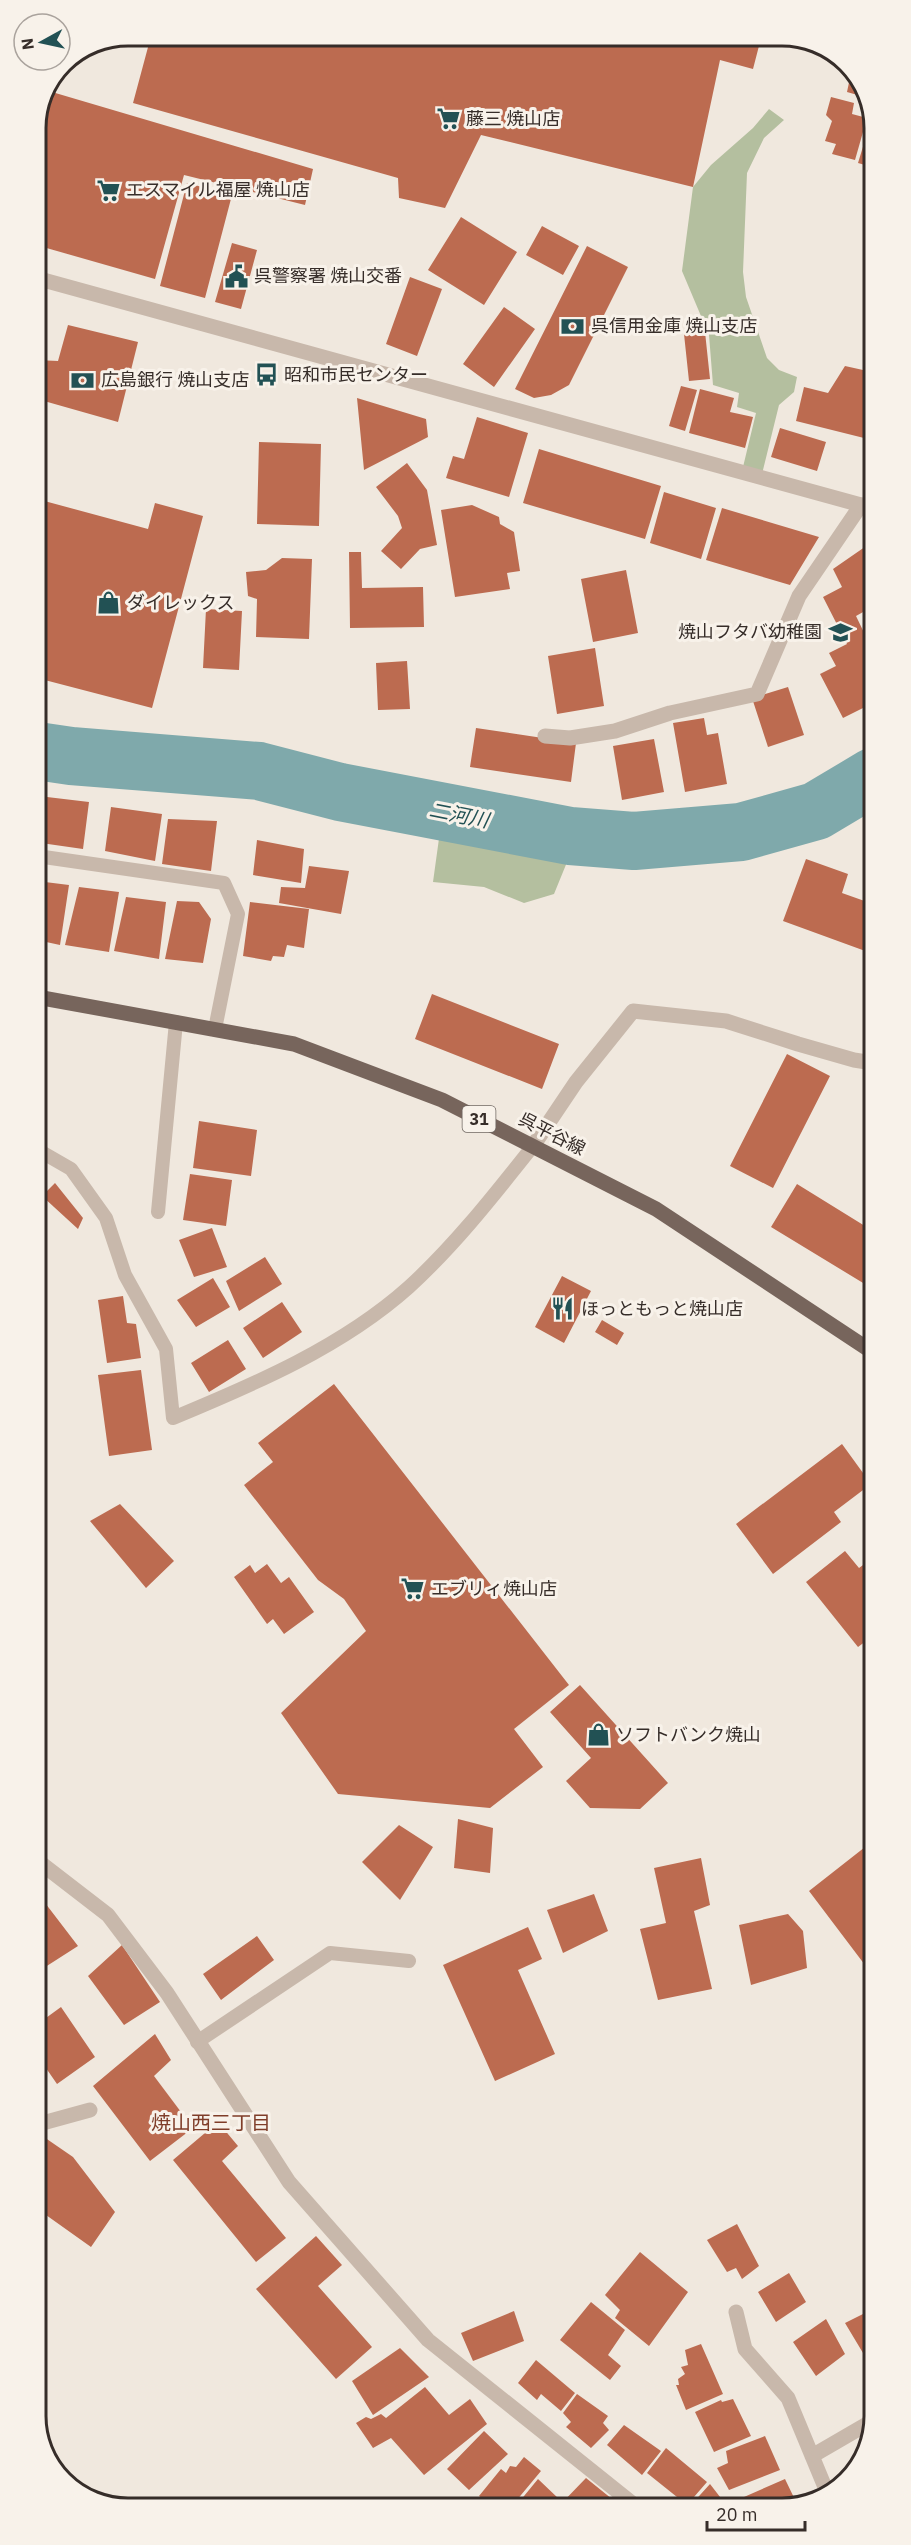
<svg xmlns="http://www.w3.org/2000/svg" width="911" height="2545" font-family="'IBM Plex Sans','Noto Sans JP',sans-serif">
	<rect width="100%" height="100%" fill="#f0e8de"/>
	<path fill="#b4bf9f" d="M 769,109 L 784,120 L 764,138 L 747,173 L 743,272 L 746,297 L 767,358 L 779,370 L 797,377 L 794,392 L 779,405 L 762,474 L 743,467 L 756,413 L 737,407 L 739,393 L 713,385 L 709,335 L 682,271 L 693,187 L 711,165 L 753,128 Z
		M 441,824 L 574,845 L 554,894 L 524,903 L 484,887 L 433,882 Z"/>
	<g fill="none" stroke-linecap="round" stroke-linejoin="round">
		<path stroke="#7fa9ab" stroke-width="58" d="M 37,751 L 71,756 L 259,771 L 340,792 L 570,836 L 634,841 L 741,832 L 816,811 L 873,777"/>
	</g>
	<path fill="#bc6b50" d="M 151,36 L 757,36 L 760,42 L 753,69 L 720,60 L 693,187 L 481,135 L 445,208 L 399,198 L 398,178 L 133,103 Z
		M 851,73 L 868,98 L 847,92 Z
		M 52,92 L 313,169 L 305,205 L 184,175 L 155,279 L 36,245 L 36,123 L 50,93 Z
		M 831,97 L 854,103 L 852,114 L 867,118 L 855,160 L 832,154 L 836,144 L 825,141 L 832,121 L 826,115 Z
		M 869,127 L 872,128 L 872,167 L 858,163 Z
		M 187,183 L 232,195 L 205,298 L 160,286 Z
		M 461,217 L 517,252 L 484,305 L 428,270 Z
		M 542,226 L 579,246 L 563,275 L 526,255 Z
		M 232,243 L 257,250 L 241,309 L 215,302 Z
		M 587,246 L 628,267 L 569,385 L 551,395 L 534,398 L 515,389 Z
		M 410,277 L 442,289 L 417,356 L 386,344 Z
		M 504,307 L 535,329 L 494,387 L 463,364 Z
		M 68,325 L 138,342 L 118,422 L 37,399 L 36,360 L 58,361 Z
		M 705,332 L 710,379 L 689,381 L 684,334 Z
		M 845,366 L 872,372 L 872,440 L 796,421 L 804,387 L 828,393 Z
		M 681,386 L 697,390 L 685,431 L 669,426 Z
		M 700,389 L 734,398 L 730,412 L 753,417 L 745,448 L 689,433 Z
		M 357,398 L 426,419 L 428,437 L 364,470 Z
		M 477,417 L 528,433 L 509,497 L 446,478 L 453,456 L 464,459 Z
		M 780,428 L 826,442 L 817,471 L 771,457 Z
		M 259,442 L 321,444 L 319,526 L 257,524 Z
		M 539,449 L 661,486 L 645,539 L 523,503 Z
		M 407,463 L 427,490 L 437,545 L 420,549 L 401,569 L 381,551 L 402,528 L 398,516 L 376,487 Z
		M 664,492 L 716,508 L 701,559 L 650,543 Z
		M 37,499 L 148,529 L 155,503 L 203,516 L 152,708 L 37,678 Z
		M 472,505 L 499,517 L 500,524 L 514,532 L 520,571 L 507,573 L 510,589 L 455,597 L 441,510 Z
		M 722,508 L 819,537 L 790,585 L 706,560 Z
		M 872,542 L 872,607 L 856,616 L 869,643 L 873,642 L 873,703 L 843,718 L 820,674 L 836,666 L 829,653 L 847,644 L 823,597 L 842,587 L 833,569 Z
		M 349,552 L 361,552 L 362,588 L 423,587 L 424,627 L 350,628 Z
		M 282,558 L 312,559 L 309,639 L 256,637 L 257,599 L 248,596 L 246,572 L 266,570 Z
		M 626,570 L 638,633 L 593,642 L 581,579 Z
		M 206,609 L 242,611 L 239,670 L 203,668 Z
		M 595,648 L 604,706 L 557,714 L 548,656 Z
		M 407,661 L 410,709 L 378,710 L 376,663 Z
		M 788,687 L 804,735 L 768,747 L 752,698 Z
		M 704,718 L 707,735 L 718,733 L 727,784 L 685,792 L 673,723 Z
		M 476,728 L 576,743 L 571,782 L 470,767 Z
		M 654,739 L 664,792 L 622,800 L 613,746 Z
		M 47,797 L 89,802 L 83,849 L 41,843 Z
		M 111,807 L 162,814 L 155,861 L 105,851 Z
		M 168,819 L 217,821 L 211,871 L 162,864 Z
		M 257,840 L 304,849 L 301,883 L 253,875 Z
		M 806,859 L 848,874 L 842,893 L 873,904 L 873,939 L 868,952 L 783,921 Z
		M 309,866 L 349,871 L 341,914 L 279,903 L 281,887 L 305,888 Z
		M 37,881 L 69,885 L 60,945 L 37,940 Z
		M 79,887 L 119,892 L 109,952 L 65,945 Z
		M 126,897 L 166,902 L 159,959 L 114,951 Z
		M 177,901 L 199,902 L 211,919 L 203,963 L 165,959 Z
		M 250,902 L 309,909 L 304,948 L 287,945 L 284,957 L 273,956 L 271,961 L 243,956 Z
		M 432,994 L 559,1044 L 542,1089 L 415,1039 Z
		M 787,1054 L 830,1076 L 773,1188 L 730,1166 Z
		M 199,1121 L 257,1130 L 251,1176 L 193,1168 Z
		M 190,1174 L 232,1180 L 226,1226 L 183,1220 Z
		M 55,1183 L 83,1218 L 78,1229 L 42,1196 Z
		M 797,1184 L 873,1231 L 873,1289 L 771,1227 Z
		M 212,1228 L 227,1267 L 194,1277 L 179,1240 Z
		M 265,1257 L 282,1284 L 239,1311 L 226,1281 Z
		M 562,1276 L 591,1291 L 564,1343 L 535,1327 Z
		M 213,1278 L 230,1307 L 196,1327 L 177,1300 Z
		M 123,1296 L 127,1323 L 136,1324 L 141,1358 L 107,1363 L 98,1300 Z
		M 282,1302 L 302,1332 L 263,1358 L 243,1328 Z
		M 602,1320 L 624,1333 L 617,1345 L 595,1332 Z
		M 228,1340 L 246,1369 L 209,1392 L 191,1363 Z
		M 141,1370 L 152,1450 L 109,1456 L 98,1375 Z
		M 334,1384 L 569,1685 L 514,1729 L 543,1767 L 490,1808 L 338,1794 L 281,1713 L 366,1631 L 344,1599 L 318,1580 L 244,1485 L 273,1462 L 258,1443 Z
		M 842,1444 L 871,1484 L 834,1512 L 841,1522 L 773,1574 L 736,1524 Z
		M 120,1504 L 174,1561 L 146,1588 L 90,1521 Z
		M 845,1551 L 859,1568 L 874,1557 L 874,1635 L 858,1647 L 806,1582 Z
		M 267,1564 L 281,1583 L 289,1577 L 314,1612 L 284,1634 L 273,1619 L 267,1624 L 234,1577 L 250,1565 L 255,1573 Z
		M 580,1685 L 668,1783 L 640,1809 L 590,1808 L 566,1781 L 591,1758 L 550,1712 Z
		M 458,1819 L 493,1828 L 490,1873 L 454,1868 Z
		M 399,1825 L 433,1847 L 400,1900 L 362,1862 Z
		M 874,1840 L 874,1977 L 809,1891 Z
		M 701,1858 L 710,1905 L 694,1911 L 712,1989 L 658,2000 L 640,1929 L 666,1923 L 654,1868 Z
		M 594,1894 L 608,1931 L 563,1953 L 547,1910 Z
		M 39,1895 L 78,1946 L 39,1971 Z
		M 788,1914 L 803,1931 L 807,1968 L 751,1985 L 739,1925 Z
		M 528,1927 L 542,1959 L 518,1970 L 555,2054 L 495,2081 L 443,1965 Z
		M 257,1936 L 274,1960 L 221,2000 L 203,1974 Z
		M 122,1945 L 160,2002 L 124,2025 L 88,1976 Z
		M 61,2007 L 95,2057 L 57,2084 L 39,2058 L 39,2023 Z
		M 155,2034 L 171,2060 L 154,2076 L 193,2128 L 150,2161 L 93,2086 Z
		M 218,2122 L 238,2146 L 222,2161 L 286,2238 L 256,2262 L 173,2160 Z
		M 41,2135 L 73,2157 L 115,2212 L 91,2247 L 39,2210 L 39,2139 Z
		M 737,2224 L 759,2266 L 742,2279 L 736,2268 L 727,2272 L 707,2240 Z
		M 316,2236 L 342,2265 L 318,2286 L 372,2347 L 336,2379 L 256,2289 Z
		M 640,2252 L 688,2292 L 649,2346 L 615,2318 L 620,2310 L 605,2295 Z
		M 789,2273 L 806,2302 L 776,2322 L 758,2292 Z
		M 591,2302 L 625,2330 L 608,2355 L 621,2366 L 610,2380 L 560,2340 Z
		M 875,2308 L 875,2373 L 845,2323 Z
		M 514,2311 L 524,2341 L 473,2361 L 461,2333 Z
		M 826,2319 L 845,2354 L 816,2376 L 793,2342 Z
		M 701,2344 L 723,2394 L 686,2410 L 676,2385 L 679,2385 L 678,2379 L 685,2374 L 681,2367 L 688,2365 L 685,2350 Z
		M 400,2348 L 429,2377 L 373,2415 L 352,2381 Z
		M 536,2360 L 575,2393 L 561,2411 L 541,2394 L 537,2400 L 518,2383 Z
		M 425,2387 L 449,2415 L 470,2399 L 487,2424 L 424,2475 L 391,2438 L 373,2448 L 356,2423 L 366,2417 L 371,2419 L 381,2414 L 386,2418 Z
		M 577,2394 L 608,2416 L 603,2423 L 609,2430 L 591,2448 L 566,2427 L 571,2422 L 563,2413 Z
		M 733,2399 L 751,2436 L 714,2452 L 695,2412 L 721,2400 L 722,2402 Z
		M 624,2425 L 661,2451 L 642,2475 L 607,2445 Z
		M 484,2431 L 508,2454 L 469,2490 L 447,2469 Z
		M 765,2436 L 780,2470 L 729,2490 L 717,2468 L 728,2463 L 726,2451 Z
		M 666,2448 L 707,2482 L 687,2505 L 647,2473 Z
		M 524,2457 L 541,2471 L 511,2507 L 493,2507 L 479,2496 L 501,2469 L 506,2473 L 510,2466 L 516,2467 Z
		M 586,2478 L 612,2499 L 606,2507 L 558,2507 Z
		M 538,2479 L 559,2499 L 551,2507 L 515,2507 Z
		M 785,2479 L 798,2506 L 748,2506 L 744,2497 Z
		M 710,2484 L 727,2506 L 690,2506 Z
		M 99,2493 L 142,2503 L 141,2509 L 122,2509 L 97,2499 Z"/>
	<g fill="none" stroke-linecap="round" stroke-linejoin="round">
		<path stroke="#c8b8ab" stroke-width="14" d="M 37,856 L 224,883 L 238,914 L 215,1029
			M 38,1150 L 71,1169 L 106,1218 L 125,1275 L 166,1349 L 173,1418 C 255,1384 342,1347 409,1287 C 455,1245 494,1195 533,1146
			M 158,1212 L 176,1022
			M 197,2042 L 330,1953 L 409,1961"/>
		<path stroke="#c8b8ab" stroke-width="15" d="M 871,107 L 872,107
			M 545,736 L 570,738 L 615,731 L 670,713 L 757,694 L 799,596 L 861,505
			M 533,1146 L 576,1082 L 633,1011 L 726,1021 L 798,1044 L 854,1060 L 873,1063
			M 38,1861 L 108,1915 L 167,1993 L 289,2182 L 428,2340 L 637,2507
			M 39,2124 L 90,2110
			M 736,2312 L 745,2349 L 788,2398 L 827,2492
			M 812,2456 L 874,2420"/>
		<path stroke="#c8b8ab" stroke-width="15" d="M 36,278 L 872,508"/>
		<path stroke="#77655c" stroke-width="15" d="M 37,997 L 294,1044 L 442,1100 L 656,1209 L 874,1353"/>
	</g>
	<defs>
		<symbol id="supermarket-bare" viewBox="-9 -9 18 18"><path d="M-6-5.5h2.5l.6 2H6L4.5 2H-2.5L-4.4-4H-6ZM-1.5 3.2a1.3 1.3 0 1 0 .1 0ZM3 3.2a1.3 1.3 0 1 0 .1 0Z" fill="#225154" stroke="#f8f2ea" stroke-width="2.5" paint-order="stroke"/></symbol>
		<symbol id="civic-bare" viewBox="-9 -9 18 18"><path d="M-.6-6.5H3V-4.5H.6V-3L4-1V1h2V6H-6V1h2V-1L-.6-3ZM-1.2 2.5V6h2.4V2.5Z" fill="#225154" stroke="#f8f2ea" stroke-width="2.5" paint-order="stroke"/></symbol>
		<symbol id="bank-bare" viewBox="-9 -9 18 18"><path d="M-6-4H6V4H-6ZM0-2.3a2.3 2.3 0 1 0 0 4.6a2.3 2.3 0 1 0 0-4.6Z" fill="#225154" stroke="#f8f2ea" stroke-width="2.5" paint-order="stroke"/></symbol>
		<symbol id="bus-bare" viewBox="-9 -9 18 18"><path d="M-5-6H5V4H4V6H2V4H-2V6H-4V4H-5ZM-3.5-4V0h7V-4ZM-3.5 1.2v1.5H-2V1.2ZM2 1.2v1.5H3.5V1.2Z" fill="#225154" stroke="#f8f2ea" stroke-width="2.5" paint-order="stroke"/></symbol>
		<symbol id="shop-bare" viewBox="-9 -9 18 18"><path d="M-5-2.5h2.3a2.7 3.5 0 0 1 5.4 0H5L5.5 6h-11ZM-1.5-2.5h3a1.5 2.3 0 0 0-3 0Z" fill="#225154" stroke="#f8f2ea" stroke-width="2.5" paint-order="stroke"/></symbol>
		<symbol id="school-bare" viewBox="-9 -9 18 18"><path d="M0-5L7-2L0 1L-7-2ZM-4 1L0 2.5L4 1V4Q0 6-4 4Z" fill="#225154" stroke="#f8f2ea" stroke-width="2.5" paint-order="stroke"/></symbol>
		<symbol id="restaurant-bare" viewBox="-9 -9 18 18"><path d="M-5-6h1v4h1v-4h1v4h1v-4h1v5L-1.5 .5V6h-2V.5L-5-1ZM5-6V6H3V1.5H1.5Q1.5-4 5-6Z" fill="#225154" stroke="#f8f2ea" stroke-width="2.5" paint-order="stroke"/></symbol>
	</defs>
	<g fill-rule="evenodd">
		<use href="#supermarket-bare" x="432" y="102" width="33" height="33"/>
		<use href="#supermarket-bare" x="92" y="174" width="33" height="33"/>
		<use href="#civic-bare" x="220" y="260" width="33" height="33"/>
		<use href="#bank-bare" x="556" y="310" width="33" height="33"/>
		<use href="#bus-bare" x="250" y="358" width="33" height="33"/>
		<use href="#bank-bare" x="66" y="364" width="33" height="33"/>
		<use href="#shop-bare" x="92" y="586" width="33" height="33"/>
		<use href="#school-bare" x="824" y="616" width="33" height="33"/>
		<use href="#restaurant-bare" x="546" y="1292" width="33" height="33"/>
		<use href="#supermarket-bare" x="396" y="1572" width="33" height="33"/>
		<use href="#shop-bare" x="582" y="1718" width="33" height="33"/>
	</g>
	<g text-anchor="middle" stroke-width="6" stroke-linejoin="round" paint-order="stroke">
		<rect fill="#f8f2ea" stroke="#706863" stroke-width="1.5" x="462.5" y="1106" width="33" height="26" rx="4.5"/>
		<g font-size="16" font-weight="bold" fill="#362d29">
			<text x="479" y="1125">31</text>
		</g>
		<g font-size="18" fill="#362d29" stroke="#f8f2ea" text-anchor="start">
			<text x="466" y="125">藤三 焼山店</text>
			<text x="126" y="196">エスマイル福屋 焼山店</text>
			<text x="254" y="282">呉警察署 焼山交番</text>
			<text x="591" y="332">呉信用金庫 焼山支店</text>
			<text x="284" y="381">昭和市民センター</text>
			<text x="101" y="386">広島銀行 焼山支店</text>
			<text x="127" y="609">ダイレックス</text>
			<text x="822" y="638" text-anchor="end">焼山フタバ幼稚園</text>
			<text x="581" y="1315">ほっともっと焼山店</text>
			<text x="431" y="1595">エブリィ焼山店</text>
			<text x="616" y="1741">ソフトバンク焼山</text>
		</g>
		<g font-size="18" fill="#362d29" stroke="#f8f2ea">
			<text transform="translate(552 1134) rotate(27)" y="6">呉平谷線</text>
		</g>
		<g font-size="20" font-style="italic" fill="#225154" stroke="#f8f2ea">
			<text transform="translate(459 815) rotate(11)" y="7">二河川</text>
		</g>
		<g font-size="20" fill="#7f3d29" stroke="#f8f2ea">
			<text x="211" y="2130">焼山西三丁目</text>
		</g>
	</g>
	<path d="M0 0H911V2545H0ZM128 46H782A82 82 0 0 1 864 128V2416A82 82 0 0 1 782 2498H128A82 82 0 0 1 46 2416V128A82 82 0 0 1 128 46Z" fill="#f8f2ea" fill-rule="evenodd"/>
	<path fill="none" stroke="#362d29" stroke-width="3" d="M128 46H782A82 82 0 0 1 864 128V2416A82 82 0 0 1 782 2498H128A82 82 0 0 1 46 2416V128A82 82 0 0 1 128 46Z"/>
	<g transform="translate(42 42) rotate(262)"><circle r="28" fill="#f8f2ea" stroke="#aaa39d" stroke-width="1.5"/>
	<path d="M0-4.5L10 22L0 15L-10 22Z" fill="#225154"/>
	<text y="-9" font-size="16" font-weight="bold" text-anchor="middle" fill="#362d29">N</text>
	</g>
	<path d="M707 2521v9h98v-9" fill="none" stroke="#362d29" stroke-width="3"/>
	<text x="716" y="2521" font-size="18" fill="#362d29" stroke="#f8f2ea" stroke-width="4.5" paint-order="stroke">20 m</text>
</svg>
